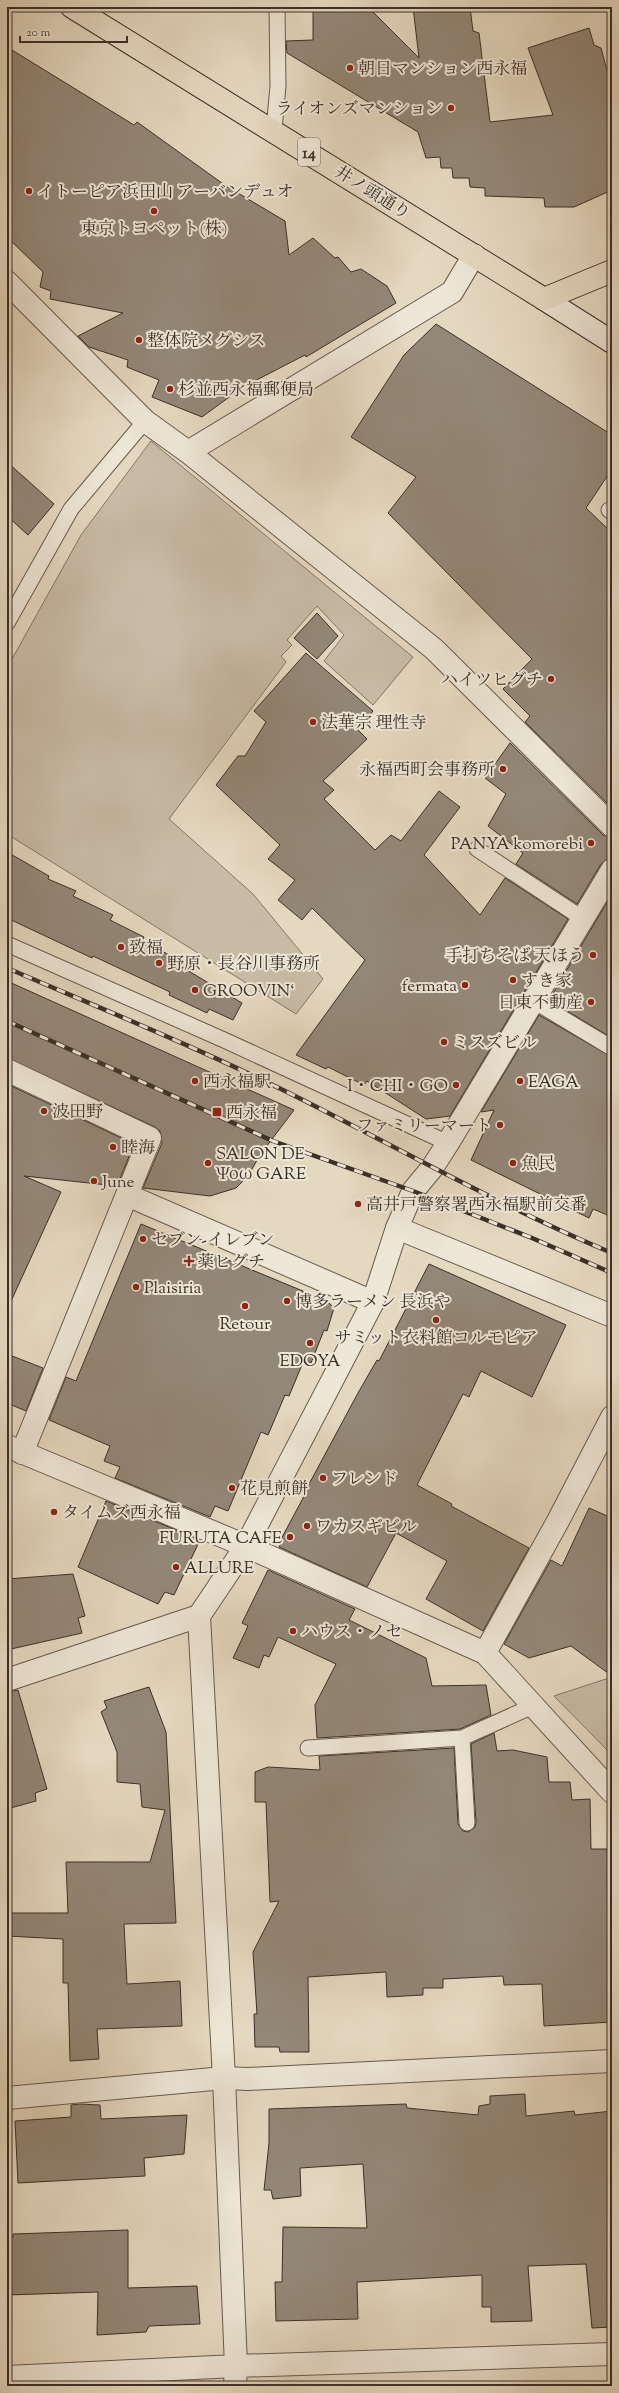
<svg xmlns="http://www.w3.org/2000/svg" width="619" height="2393" font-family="'Sorts Mill Goudy','Noto Serif JP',serif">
	<rect width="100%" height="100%" fill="#e5d8c0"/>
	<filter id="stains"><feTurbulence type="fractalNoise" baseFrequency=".005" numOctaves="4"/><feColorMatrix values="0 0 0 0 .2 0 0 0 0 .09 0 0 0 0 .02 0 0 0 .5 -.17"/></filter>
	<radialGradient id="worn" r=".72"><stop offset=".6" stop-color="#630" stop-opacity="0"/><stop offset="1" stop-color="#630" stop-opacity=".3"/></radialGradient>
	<path fill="#c8bba6" stroke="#827667" d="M 151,441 L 413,657 L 373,705 L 324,661 L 344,635 L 317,606 L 287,640 L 292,645 L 281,656 L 286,662 L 169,819 L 253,894 L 323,979 L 296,1014 L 7,834 L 7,668 L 81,535 Z
		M 612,1677 L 612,1755 L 554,1696 Z"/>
	<path fill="#938777" stroke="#3b3028" d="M 313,7 L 368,7 L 419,58 L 413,7 L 470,7 L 473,31 L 479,33 L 490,122 L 553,115 L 528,48 L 589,28 L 594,45 L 601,48 L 612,89 L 612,190 L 574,207 L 545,207 L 544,198 L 485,196 L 485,188 L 470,187 L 469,178 L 453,178 L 452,168 L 441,168 L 440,157 L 426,158 L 418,132 L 287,53 L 286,41 L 313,40 Z
		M 7,47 L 134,125 L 137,122 L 226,186 L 285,221 L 289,255 L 313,238 L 335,258 L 338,257 L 351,272 L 361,269 L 387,286 L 396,303 L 306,357 L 305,355 L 243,387 L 202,417 L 152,397 L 159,380 L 127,367 L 128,360 L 89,347 L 78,336 L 123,313 L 50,299 L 51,291 L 40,287 L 43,272 L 7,237 Z
		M 436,324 L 612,435 L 612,469 L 586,508 L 612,533 L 612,808 L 525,722 L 530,716 L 503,689 L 532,659 L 388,513 L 416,477 L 351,437 L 404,355 Z
		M 7,462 L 54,504 L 28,535 L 7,516 Z
		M 317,613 L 338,636 L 317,659 L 294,638 Z
		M 306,653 L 373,711 L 358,730 L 367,739 L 323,781 L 334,790 L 324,799 L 375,850 L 391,835 L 401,841 L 439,791 L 460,807 L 424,855 L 480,915 L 505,878 L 568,919 L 450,1116 L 426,1119 L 367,1081 L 364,1085 L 328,1067 L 326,1069 L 296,1055 L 365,960 L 312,908 L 302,920 L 278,900 L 295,880 L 268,859 L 280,845 L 216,785 L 238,756 L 245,756 L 266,722 L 254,711 Z
		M 510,743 L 603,835 L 612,838 L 612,858 L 601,864 L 577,904 L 516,864 L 523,853 L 488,826 L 506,794 L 485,778 Z
		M 7,852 L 49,876 L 48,879 L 76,891 L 73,896 L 113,915 L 110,920 L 144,937 L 142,941 L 179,960 L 177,964 L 242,1003 L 233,1020 L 209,1009 L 207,1013 L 169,995 L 170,992 L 93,956 L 92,958 L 7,918 Z
		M 612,894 L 612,1038 L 549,1000 Z
		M 7,981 L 294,1110 L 260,1155 L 248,1176 L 236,1188 L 210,1196 L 143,1188 L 162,1143 L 160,1131 L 155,1127 L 7,1058 Z
		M 539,1015 L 612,1057 L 612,1217 L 593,1209 L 589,1218 L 471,1160 L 494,1110 L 481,1112 Z
		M 7,1084 L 134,1144 L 117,1186 L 24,1176 L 61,1192 L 7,1310 Z
		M 141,1224 L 327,1301 L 334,1308 L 327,1331 L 324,1330 L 311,1363 L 304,1360 L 289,1396 L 285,1395 L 268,1435 L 261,1432 L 228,1511 L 215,1506 L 210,1517 L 115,1478 L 120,1467 L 104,1461 L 110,1446 L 49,1420 L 66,1377 L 76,1381 Z
		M 429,1264 L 566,1325 L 532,1397 L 481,1371 L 469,1397 L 463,1394 L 417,1485 L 452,1504 L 451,1506 L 529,1548 L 483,1631 L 426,1599 L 447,1561 L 396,1533 L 367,1587 L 279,1547 L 282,1542 L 280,1541 L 309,1487 L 308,1486 L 358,1393 L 377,1360 L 379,1361 Z
		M 7,1354 L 43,1368 L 26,1411 L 7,1403 Z
		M 106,1501 L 200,1540 L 174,1595 L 165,1592 L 158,1604 L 78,1567 Z
		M 589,1508 L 612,1518 L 612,1676 L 571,1646 L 529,1658 L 504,1644 L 551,1560 L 562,1566 Z
		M 268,1570 L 355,1609 L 349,1620 L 426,1658 L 432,1686 L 486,1685 L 491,1715 L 460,1729 L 317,1738 L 315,1705 L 336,1664 L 278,1637 L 269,1657 L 264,1655 L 259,1668 L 233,1658 L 248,1626 L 242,1623 Z
		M 73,1574 L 85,1616 L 78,1618 L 82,1633 L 11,1649 L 7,1635 L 7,1579 Z
		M 149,1687 L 166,1732 L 176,1923 L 124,1924 L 127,1984 L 180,1981 L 182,2026 L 97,2029 L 99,2059 L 70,2061 L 68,1983 L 63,1983 L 63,1939 L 7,1936 L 7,1913 L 68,1913 L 66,1862 L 150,1862 L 165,1810 L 142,1807 L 140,1784 L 117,1782 L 117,1752 L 101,1712 L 107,1708 L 104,1701 Z
		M 18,1690 L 47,1789 L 35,1793 L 36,1801 L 7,1809 L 7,1692 Z
		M 494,1733 L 497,1751 L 513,1750 L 547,1757 L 549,1782 L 570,1782 L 572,1800 L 590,1799 L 591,1849 L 612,1849 L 612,2022 L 544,2026 L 542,1984 L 504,1985 L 503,1976 L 443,1979 L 443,1988 L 423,1988 L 423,1995 L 387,1997 L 386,1972 L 308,1977 L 309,2052 L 280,2052 L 279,2047 L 255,2047 L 254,2014 L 257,2014 L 253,1952 L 279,1901 L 270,1902 L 266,1802 L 255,1802 L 255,1772 L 268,1767 L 320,1770 L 319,1756 L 454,1748 L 458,1824 L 463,1831 L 468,1832 L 475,1827 L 476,1822 L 471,1744 Z
		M 525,2094 L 526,2116 L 574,2111 L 575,2115 L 612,2111 L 612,2327 L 592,2328 L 586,2264 L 528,2266 L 532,2321 L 491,2322 L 491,2307 L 482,2307 L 482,2275 L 357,2282 L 358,2319 L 276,2321 L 275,2282 L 282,2282 L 283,2227 L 367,2228 L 363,2164 L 300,2168 L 301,2196 L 273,2199 L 271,2190 L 264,2190 L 269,2143 L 269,2109 L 406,2104 L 407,2108 L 478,2115 L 479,2106 L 490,2104 L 490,2096 Z
		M 80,2104 L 100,2105 L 101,2119 L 187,2115 L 184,2154 L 144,2158 L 145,2176 L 18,2183 L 15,2121 L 71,2117 L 71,2105 Z
		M 128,2230 L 128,2288 L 197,2286 L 200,2324 L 149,2326 L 146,2332 L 97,2335 L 98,2292 L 7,2295 L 7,2237 L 13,2237 L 13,2234 Z"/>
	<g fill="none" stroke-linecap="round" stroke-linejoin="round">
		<defs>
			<path id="service" d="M 274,130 L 278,86 L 277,7
				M 609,510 L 612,512
				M 7,623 L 71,509 L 145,421
				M 477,849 L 582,918
				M 7,944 L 224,1040 L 448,1143
				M 532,1000 L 612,1048
				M 308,1748 L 462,1738
				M 467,1823 L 462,1738 L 533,1706"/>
			<path id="minor" d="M 7,282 L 145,421 L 188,452 L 434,649 L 612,826
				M 188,452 L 452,292 L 474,255
				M 612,870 L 448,1143 L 432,1168 L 413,1191 L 397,1228 L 612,1316
				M 7,1070 L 150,1138 L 22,1453
				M 127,1195 L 373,1302
				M 7,1446 L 246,1546 L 485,1653 L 612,1792
				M 485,1653 L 558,1521 L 612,1417
				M 7,1680 L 199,1616
				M 7,2098 L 224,2078 L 248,2079 L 612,2061
				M 235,2386 L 236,2366"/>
			<path id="tertiary" d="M 236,2366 L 224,2078 L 199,1616 L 246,1546 L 373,1302 L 397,1228
				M 7,2377 L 236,2366 L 612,2354"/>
			<path id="secondary" d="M 544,299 L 612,342"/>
			<path id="primary" d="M 72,7 L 544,299 L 612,271"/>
		</defs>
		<use href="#service" stroke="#665a4e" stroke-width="17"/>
		<use href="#minor" stroke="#665a4e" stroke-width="24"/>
		<use href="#tertiary" stroke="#665a4e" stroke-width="24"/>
		<use href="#secondary" stroke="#3b3028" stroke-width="24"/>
		<use href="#primary" stroke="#3b3028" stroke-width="24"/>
		<use href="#service" stroke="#eee6d6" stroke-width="15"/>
		<use href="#minor" stroke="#eee6d6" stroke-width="22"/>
		<use href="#tertiary" stroke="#eee6d6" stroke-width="22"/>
		<use href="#secondary" stroke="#eee6d6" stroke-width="22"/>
		<use href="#primary" stroke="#e5d8c0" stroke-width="22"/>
		<defs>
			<path id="rail" d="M 7,968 C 107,1011 208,1052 305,1101 C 407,1153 507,1209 612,1253
				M 7,1021 L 273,1141 L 413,1191 L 532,1238 L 612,1273"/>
		</defs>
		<use href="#rail" stroke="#3b3028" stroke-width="4.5"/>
		<use href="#rail" stroke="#eee6d6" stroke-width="3" stroke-dasharray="9" stroke-linecap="butt"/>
	</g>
	<g fill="#8f2418" stroke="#eee6d6" stroke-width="1.5">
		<circle cx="350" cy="68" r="4"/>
		<circle cx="451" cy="108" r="4"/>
		<circle cx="29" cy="191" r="4"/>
		<circle cx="154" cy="211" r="4"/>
		<circle cx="139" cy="340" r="4"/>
		<circle cx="170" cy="389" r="4"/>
		<circle cx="551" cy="679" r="4"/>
		<circle cx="313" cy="722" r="4"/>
		<circle cx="503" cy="769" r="4"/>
		<circle cx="591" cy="843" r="4"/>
		<circle cx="121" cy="947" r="4"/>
		<circle cx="593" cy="955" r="4"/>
		<circle cx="159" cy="963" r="4"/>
		<circle cx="513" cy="980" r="4"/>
		<circle cx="465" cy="985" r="4"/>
		<circle cx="195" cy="990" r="4"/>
		<circle cx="591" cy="1002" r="4"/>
		<circle cx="444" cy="1042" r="4"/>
		<circle cx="195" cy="1081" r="4"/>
		<circle cx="520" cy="1081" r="4"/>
		<circle cx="456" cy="1085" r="4"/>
		<circle cx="44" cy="1111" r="4"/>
		<rect x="212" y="1107" width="10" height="10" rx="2"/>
		<circle cx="500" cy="1125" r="4"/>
		<circle cx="113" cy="1147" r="4"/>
		<circle cx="208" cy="1163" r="4"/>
		<circle cx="513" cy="1163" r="4"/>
		<circle cx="94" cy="1181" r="4"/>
		<circle cx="358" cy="1204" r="4"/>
		<circle cx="143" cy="1239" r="4"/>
		<path d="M187 1255h4v4h4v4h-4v4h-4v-4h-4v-4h4z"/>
		<circle cx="136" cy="1287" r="4"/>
		<circle cx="287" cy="1301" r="4"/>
		<circle cx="245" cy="1306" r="4"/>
		<circle cx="436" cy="1320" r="4"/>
		<circle cx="310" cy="1343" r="4"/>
		<circle cx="323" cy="1478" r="4"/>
		<circle cx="232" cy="1488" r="4"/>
		<circle cx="54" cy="1512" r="4"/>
		<circle cx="307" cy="1526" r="4"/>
		<circle cx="290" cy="1537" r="4"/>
		<circle cx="176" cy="1567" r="4"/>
		<circle cx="293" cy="1631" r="4"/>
	</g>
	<g text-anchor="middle" stroke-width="4" stroke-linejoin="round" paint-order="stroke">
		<rect fill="#eee6d6" stroke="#71675c" stroke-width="1" x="298" y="138" width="22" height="28" rx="3"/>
		<g font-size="16" font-weight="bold" fill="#3b3028">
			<text x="309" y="158">14</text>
		</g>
		<g font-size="17" fill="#3b3028" stroke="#eee6d6" text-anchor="start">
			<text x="358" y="74">朝日マンション西永福</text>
			<text x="443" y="114" text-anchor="end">ライオンズマンション</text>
			<text x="37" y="197">イトーピア浜田山 アーバンデュオ</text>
			<text x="154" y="234" text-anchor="middle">東京トヨペット(株)</text>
			<text x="147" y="346">整体院メグシス</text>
			<text x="178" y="395">杉並西永福郵便局</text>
			<text x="543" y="685" text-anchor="end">ハイツヒグチ</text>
			<text x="321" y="728">法華宗 理性寺</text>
			<text x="495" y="775" text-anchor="end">永福西町会事務所</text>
			<text x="583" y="849" text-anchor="end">PANYA komorebi</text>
			<text x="129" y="953">致福</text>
			<text x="585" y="961" text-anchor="end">手打ちそば 天ほう</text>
			<text x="167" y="969">野原・長谷川事務所</text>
			<text x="521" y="986">すき家</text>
			<text x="457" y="991" text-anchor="end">fermata</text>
			<text x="203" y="996">GROOVIN‘</text>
			<text x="583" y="1008" text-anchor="end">日東不動産</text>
			<text x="452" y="1048">ミスズビル</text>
			<text x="203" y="1087">西永福駅</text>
			<text x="528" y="1087">EAGA</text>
			<text x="448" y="1091" text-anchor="end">I・CHI・GO</text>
			<text x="52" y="1117">波田野</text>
			<text x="226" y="1118">西永福</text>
			<text x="492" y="1131" text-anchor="end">ファミリーマート</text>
			<text x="121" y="1153">睦海</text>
			<text x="216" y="1159">SALON DE<tspan x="216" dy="20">Ψοω GARE</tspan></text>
			<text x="521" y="1169">魚民</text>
			<text x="102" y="1187">June</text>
			<text x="366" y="1210">高井戸警察署西永福駅前交番</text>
			<text x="151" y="1245">セブン-イレブン</text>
			<text x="197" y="1267">薬ヒグチ</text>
			<text x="144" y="1293">Plaisiria</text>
			<text x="295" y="1307">博多ラーメン 長浜や</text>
			<text x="245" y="1329" text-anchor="middle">Retour</text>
			<text x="436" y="1343" text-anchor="middle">サミット衣料館コルモピア</text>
			<text x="310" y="1366" text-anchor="middle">EDOYA</text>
			<text x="331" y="1484">フレンド</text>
			<text x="240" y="1494">花見煎餅</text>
			<text x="62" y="1518">タイムズ西永福</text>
			<text x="315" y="1532">ワカスギビル</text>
			<text x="282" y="1543" text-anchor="end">FURUTA CAFE</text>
			<text x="184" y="1573">ALLURE</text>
			<text x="301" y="1637">ハウス・ノセ</text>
		</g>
		<g font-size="17" fill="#3b3028" stroke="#eee6d6">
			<text transform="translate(373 192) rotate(32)" y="6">井ノ頭通り</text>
		</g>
	</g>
	<rect width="619" height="2393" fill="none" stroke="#e5d8c0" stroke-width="24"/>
	<rect x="8" y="8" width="603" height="2377" fill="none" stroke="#3b3028" stroke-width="2"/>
	<rect x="12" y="12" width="595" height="2369" fill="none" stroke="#3b3028"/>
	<path d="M20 36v6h107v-6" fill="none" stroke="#3b3028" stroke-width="2"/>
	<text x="26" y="36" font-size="12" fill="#3b3028" stroke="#eee6d6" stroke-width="3" paint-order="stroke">20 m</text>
	<rect width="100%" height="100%" filter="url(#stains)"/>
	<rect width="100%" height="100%" fill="url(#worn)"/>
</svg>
